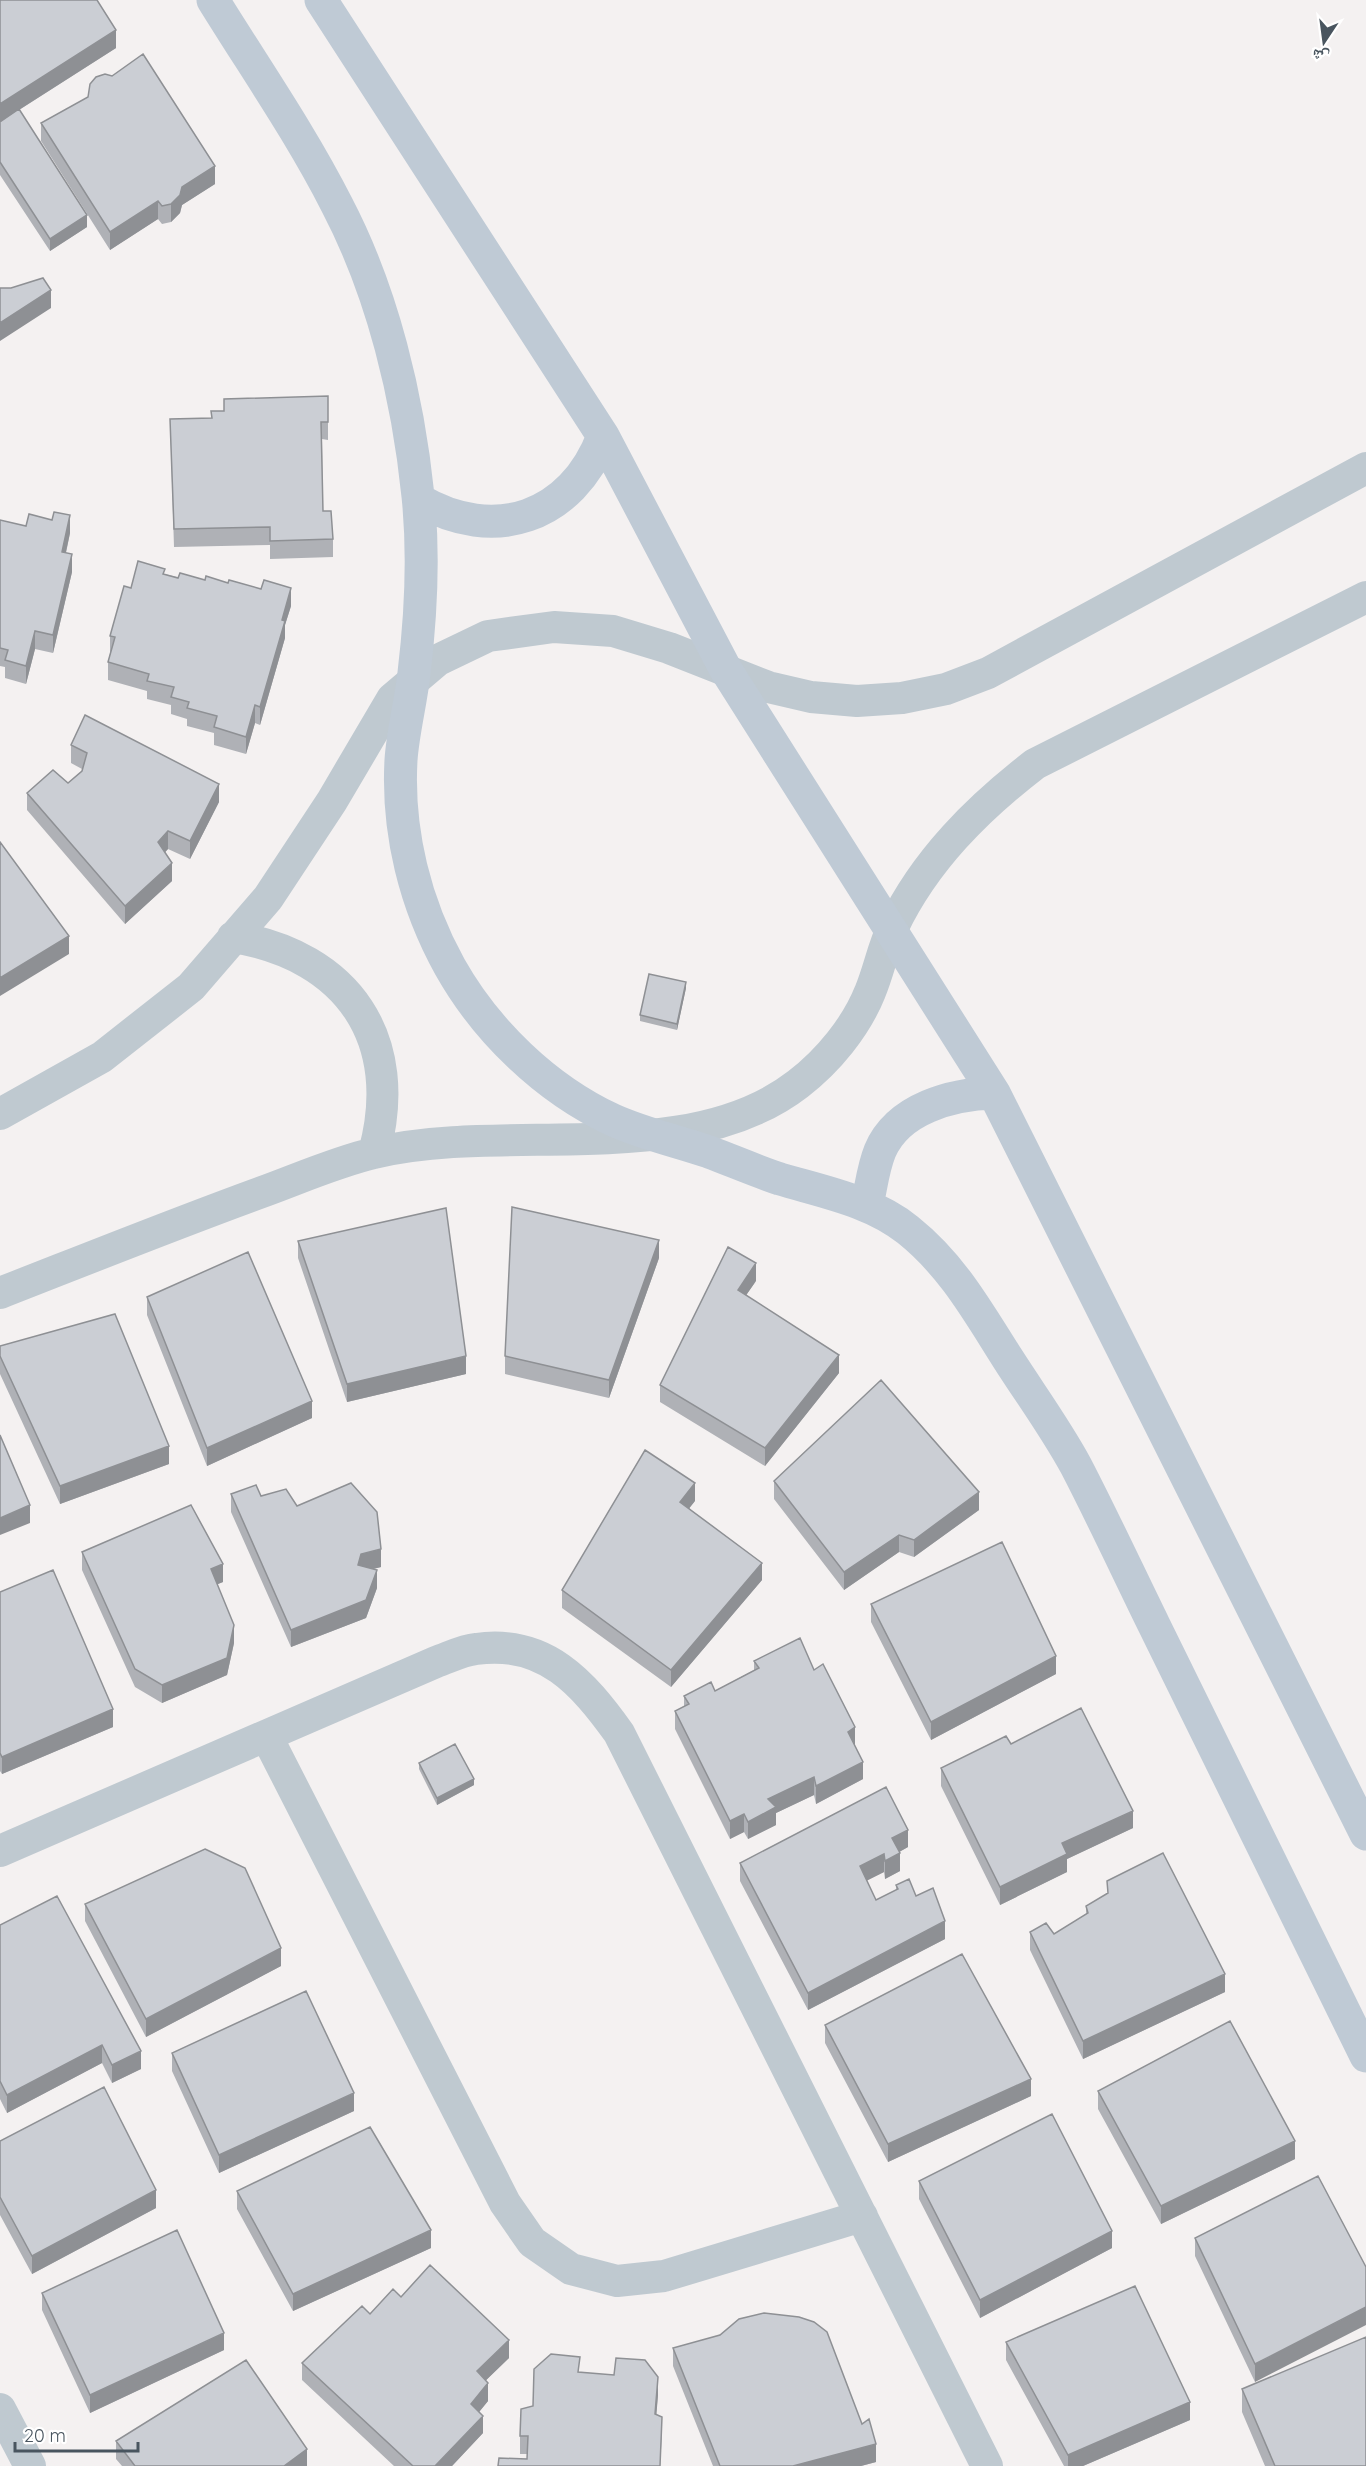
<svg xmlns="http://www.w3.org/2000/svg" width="1366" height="2466" font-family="Quicksand,'Noto Naskh Arabic',sans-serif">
	<rect width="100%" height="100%" fill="#f4f1f1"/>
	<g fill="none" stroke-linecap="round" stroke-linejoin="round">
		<path stroke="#bfc9d0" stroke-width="32" d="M 233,937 C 349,956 405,1040 374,1153
			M 0,1114 L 102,1057 L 191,987 L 268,898 L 332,801 L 392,699 L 438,660 L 488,636 L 554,627 L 613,631 L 669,648 L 768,687 L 811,697 L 857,701 L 902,698 L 946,689 L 988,673 L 1366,468
			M 0,1293 C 87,1259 174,1224 262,1192 C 298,1179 336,1162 374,1153 C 506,1121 687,1170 798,1084 C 828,1061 856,1027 870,992 C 879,971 883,947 893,927 C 925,860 978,808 1035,764 L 1366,597
			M 267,1737 L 505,2203 L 532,2242 L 571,2269 L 617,2281 L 664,2276 L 862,2216
			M 0,1851 L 436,1662 C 448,1658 463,1650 476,1649 C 545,1639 583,1683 619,1733 L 987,2466
			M 0,2409 L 30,2466"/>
		<path stroke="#bfcad5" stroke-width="33" d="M 213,0 C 255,68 301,134 337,205 C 383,293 408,398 418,496 C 424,554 421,615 414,673 C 411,702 403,731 401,760 C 397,832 415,904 450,967 C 486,1031 546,1089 613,1120 C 644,1134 677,1141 709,1152 C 733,1161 756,1171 780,1179 C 824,1192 872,1201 908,1230 C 953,1266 978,1312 1008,1359 C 1031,1395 1056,1429 1076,1466 C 1103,1518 1128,1572 1154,1625 C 1225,1769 1295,1912 1366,2056
			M 321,0 L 603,436 L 726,670 L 994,1093 L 1366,1834
			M 419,500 C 494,544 572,518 603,436
			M 867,1205 C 871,1188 873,1168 880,1151 C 898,1108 953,1094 994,1093"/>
	</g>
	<path fill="#afb1b6" d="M 0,0 L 116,48 L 19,110 L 87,227 L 50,251 L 0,175 Z
		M 41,123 L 215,184 L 182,205 L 180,213 L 171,222 L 162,224 L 158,219 L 110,250 L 41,141 Z
		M 328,396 L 328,440 L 322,439 L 323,511 L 333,539 L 333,557 L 270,559 L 270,545 L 174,547 L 170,419 L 211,418 L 224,411 Z
		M 0,520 L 26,526 L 70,533 L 66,553 L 72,572 L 53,653 L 35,649 L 26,684 L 5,678 L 5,667 L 0,666 Z
		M 165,574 L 291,606 L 285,625 L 285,638 L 260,725 L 255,723 L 246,754 L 214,745 L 214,733 L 187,726 L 187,719 L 171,714 L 171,705 L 147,699 L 147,691 L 108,680 L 108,662 L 110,654 L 110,636 Z
		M 71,745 L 219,802 L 190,859 L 168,849 L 165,852 L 172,881 L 125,924 L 27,810 L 27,793 L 68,783 L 82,771 L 82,769 L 71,763 Z
		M 686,988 L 677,1030 L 640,1021 L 640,1015 Z
		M 298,1241 L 466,1374 L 347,1402 L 298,1258 Z
		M 659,1258 L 609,1398 L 505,1374 L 505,1356 Z
		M 756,1281 L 746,1295 L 839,1373 L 765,1466 L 660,1402 L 660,1385 Z
		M 147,1297 L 312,1418 L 207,1466 L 147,1315 Z
		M 0,1346 L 169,1464 L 60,1504 L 0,1374 Z
		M 774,1481 L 979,1510 L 914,1557 L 899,1552 L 844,1590 L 774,1499 Z
		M 231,1494 L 261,1496 L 297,1506 L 381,1567 L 373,1569 L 377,1588 L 366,1618 L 291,1647 L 231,1512 Z
		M 695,1501 L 689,1508 L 762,1580 L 671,1687 L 562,1608 L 562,1590 Z
		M 82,1552 L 223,1582 L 217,1584 L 234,1643 L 227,1675 L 162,1703 L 135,1687 L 82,1570 Z
		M 0,1592 L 113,1727 L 2,1774 L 0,1771 Z
		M 871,1604 L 1056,1674 L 931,1740 L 871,1622 Z
		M 754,1661 L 814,1670 L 855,1745 L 854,1745 L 863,1779 L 816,1804 L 814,1795 L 776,1813 L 776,1825 L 748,1839 L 744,1832 L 730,1839 L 675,1729 L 675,1711 L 684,1706 L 684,1696 L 715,1691 L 754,1670 Z
		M 1011,1744 L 1133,1828 L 1067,1859 L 1067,1872 L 1000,1905 L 941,1786 L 941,1768 Z
		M 419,1763 L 474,1785 L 437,1805 L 419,1769 Z
		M 908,1847 L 899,1852 L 900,1871 L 885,1879 L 884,1872 L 866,1881 L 876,1900 L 896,1890 L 896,1885 L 916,1896 L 945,1939 L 808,2010 L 740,1881 L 740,1863 Z
		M 85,1904 L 281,1966 L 146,2037 L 85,1921 Z
		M 1086,1906 L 1225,1992 L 1083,2059 L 1030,1950 L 1030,1932 L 1054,1934 L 1086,1914 Z
		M 0,1925 L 141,2069 L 112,2083 L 102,2063 L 7,2113 L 0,2099 Z
		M 825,2025 L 1031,2096 L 888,2162 L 825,2043 Z
		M 172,2053 L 354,2111 L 219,2173 L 172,2071 Z
		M 1098,2091 L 1295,2159 L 1161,2224 L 1098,2109 Z
		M 0,2141 L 156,2208 L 32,2274 L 0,2215 Z
		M 1318,2176 L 1255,2382 L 1195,2256 L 1195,2238 Z
		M 919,2181 L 1112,2248 L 980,2318 L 919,2199 Z
		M 237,2191 L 431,2248 L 293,2311 L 237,2209 Z
		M 42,2293 L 224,2350 L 90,2413 L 42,2310 Z
		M 401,2297 L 509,2358 L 486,2380 L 488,2401 L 479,2412 L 483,2433 L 452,2466 L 394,2466 L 302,2380 L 302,2363 Z
		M 1006,2342 L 1190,2420 L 1083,2466 L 1064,2466 L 1006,2360 Z
		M 673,2348 L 876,2462 L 861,2466 L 713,2466 L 673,2366 Z
		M 580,2372 L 658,2395 L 656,2415 L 662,2434 L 660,2466 L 498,2466 L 527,2459 L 527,2454 L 520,2454 L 520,2436 L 533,2406 Z
		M 1242,2389 L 1366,2466 L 1265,2466 L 1242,2412 Z
		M 116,2441 L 307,2466 L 122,2466 L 116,2459 Z"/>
	<path fill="#8e9094" d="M 116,30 L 116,48 L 0,122 L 0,104 Z
		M 215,166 L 215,184 L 182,205 L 180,213 L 171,222 L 171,204 L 182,187 Z
		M 158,201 L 158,219 L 110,250 L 110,232 Z
		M 87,215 L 87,227 L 50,251 L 50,239 Z
		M 51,290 L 51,308 L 0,341 L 0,323 Z
		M 70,515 L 70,533 L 62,570 L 62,552 Z
		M 72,554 L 72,572 L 53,653 L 53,635 Z
		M 291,588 L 291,606 L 285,625 L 285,638 L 260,725 L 260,707 L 282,620 Z
		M 35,631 L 35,649 L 26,684 L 26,666 Z
		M 255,705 L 255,723 L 246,754 L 246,737 Z
		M 219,784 L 219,802 L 190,859 L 190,841 Z
		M 168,831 L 168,849 L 158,860 L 158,842 Z
		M 172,863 L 172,881 L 125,924 L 125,906 Z
		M 69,936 L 69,954 L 0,996 L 0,978 Z
		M 686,982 L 686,988 L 677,1030 L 677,1024 Z
		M 659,1240 L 659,1258 L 609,1398 L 609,1380 Z
		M 756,1263 L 756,1281 L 738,1307 L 738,1290 Z
		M 839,1355 L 839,1373 L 765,1466 L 765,1448 Z
		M 466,1356 L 466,1374 L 347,1402 L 347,1384 Z
		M 312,1401 L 312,1418 L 207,1466 L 207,1448 Z
		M 169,1446 L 169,1464 L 60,1504 L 60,1486 Z
		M 695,1483 L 695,1501 L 680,1520 L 680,1502 Z
		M 979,1492 L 979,1510 L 914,1557 L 914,1540 Z
		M 30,1505 L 30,1523 L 0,1535 L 0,1518 Z
		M 899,1535 L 899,1552 L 844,1590 L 844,1572 Z
		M 381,1549 L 381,1567 L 361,1572 L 358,1565 L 361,1554 Z
		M 762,1563 L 762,1580 L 671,1687 L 671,1670 Z
		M 223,1564 L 223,1582 L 211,1587 L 211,1569 Z
		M 377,1570 L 377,1588 L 366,1618 L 291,1647 L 291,1630 Z
		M 234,1625 L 234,1643 L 227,1675 L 162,1703 L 162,1685 Z
		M 1056,1656 L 1056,1674 L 931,1740 L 931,1722 Z
		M 113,1709 L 113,1727 L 2,1774 L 2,1757 Z
		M 855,1727 L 855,1745 L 848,1750 L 848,1732 Z
		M 863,1762 L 863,1779 L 816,1804 L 816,1786 Z
		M 814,1777 L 814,1795 L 776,1813 L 776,1825 L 748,1839 L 748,1822 L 768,1799 Z
		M 474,1779 L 474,1785 L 437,1805 L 437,1798 Z
		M 1133,1811 L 1133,1828 L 1067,1859 L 1067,1872 L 1000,1905 L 1000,1887 L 1062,1843 Z
		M 744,1814 L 744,1832 L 730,1839 L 730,1821 Z
		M 908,1830 L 908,1847 L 892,1856 L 892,1838 Z
		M 900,1853 L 900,1871 L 885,1879 L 885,1861 Z
		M 884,1854 L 884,1872 L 860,1884 L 860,1866 Z
		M 945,1921 L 945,1939 L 808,2010 L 808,1993 Z
		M 281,1948 L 281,1966 L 146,2037 L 146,2019 Z
		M 1225,1974 L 1225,1992 L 1083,2059 L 1083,2041 Z
		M 102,2045 L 102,2063 L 7,2113 L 7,2095 Z
		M 141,2051 L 141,2069 L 112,2083 L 112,2065 Z
		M 1031,2079 L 1031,2096 L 888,2162 L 888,2144 Z
		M 354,2093 L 354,2111 L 219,2173 L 219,2155 Z
		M 1295,2141 L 1295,2159 L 1161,2224 L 1161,2206 Z
		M 156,2190 L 156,2208 L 32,2274 L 32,2256 Z
		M 431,2230 L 431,2248 L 293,2311 L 293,2294 Z
		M 1112,2231 L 1112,2248 L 980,2318 L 980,2300 Z
		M 1366,2307 L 1366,2325 L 1255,2382 L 1255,2364 Z
		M 224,2333 L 224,2350 L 90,2413 L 90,2395 Z
		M 509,2340 L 509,2358 L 477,2389 L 477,2371 Z
		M 658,2377 L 658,2395 L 655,2432 L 655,2414 Z
		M 488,2383 L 488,2401 L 471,2422 L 471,2404 Z
		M 1190,2402 L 1190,2420 L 1083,2466 L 1068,2466 L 1068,2455 Z
		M 483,2416 L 483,2433 L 452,2466 L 435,2466 Z
		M 876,2444 L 876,2462 L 861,2466 L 793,2466 Z
		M 307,2449 L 307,2466 L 284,2466 Z"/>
	<path fill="#cbced4" stroke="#8e9094" stroke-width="1.5" d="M 0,0 L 97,0 L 116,30 L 0,104 Z
		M 143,54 L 215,166 L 182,187 L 180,195 L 171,204 L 162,206 L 158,201 L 110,232 L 41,123 L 88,97 L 90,84 L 96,77 L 105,74 L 112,76 Z
		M 19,109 L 87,215 L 50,239 L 0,162 L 0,122 Z
		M 43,278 L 51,290 L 0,323 L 0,288 L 11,288 Z
		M 328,396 L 328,422 L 321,422 L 323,511 L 331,511 L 333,539 L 270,541 L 270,527 L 174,529 L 170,419 L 212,418 L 211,411 L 224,411 L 224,399 Z
		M 54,512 L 70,515 L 62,552 L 72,554 L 53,635 L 35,631 L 26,666 L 5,660 L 8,650 L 0,648 L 0,520 L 26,526 L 29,514 L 52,520 Z
		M 138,561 L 165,569 L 163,574 L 178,578 L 180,573 L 205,580 L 206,576 L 228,583 L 229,580 L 261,589 L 264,580 L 291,588 L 282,620 L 285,621 L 260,707 L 255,705 L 246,737 L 214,727 L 217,716 L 187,708 L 189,702 L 171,697 L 174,687 L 147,681 L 149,674 L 108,662 L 115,637 L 110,636 L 124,586 L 131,588 Z
		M 85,715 L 219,784 L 190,841 L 168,831 L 158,842 L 172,863 L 125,906 L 27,793 L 53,770 L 68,783 L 82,771 L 87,753 L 71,745 Z
		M 0,842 L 69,936 L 0,978 Z
		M 649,974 L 686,982 L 677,1024 L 640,1015 Z
		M 512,1207 L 659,1240 L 609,1380 L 505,1356 Z
		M 446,1208 L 466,1356 L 347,1384 L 298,1241 Z
		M 728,1247 L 756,1263 L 738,1290 L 839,1355 L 765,1448 L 660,1385 Z
		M 248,1252 L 312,1401 L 207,1448 L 147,1297 Z
		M 115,1314 L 169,1446 L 60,1486 L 0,1356 L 0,1346 Z
		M 881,1380 L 979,1492 L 914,1540 L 899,1535 L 844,1572 L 774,1481 Z
		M 0,1435 L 30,1505 L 0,1518 Z
		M 645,1450 L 695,1483 L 680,1502 L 762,1563 L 671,1670 L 562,1590 Z
		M 351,1483 L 377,1512 L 381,1549 L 361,1554 L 358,1565 L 377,1570 L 366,1600 L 291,1630 L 231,1494 L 256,1485 L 261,1496 L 286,1489 L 297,1506 Z
		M 191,1505 L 223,1564 L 211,1569 L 234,1625 L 227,1658 L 162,1685 L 135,1669 L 82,1552 Z
		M 1002,1542 L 1056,1656 L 931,1722 L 871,1604 Z
		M 53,1570 L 113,1709 L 2,1757 L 0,1753 L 0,1592 Z
		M 800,1638 L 814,1670 L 823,1664 L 855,1727 L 848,1732 L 863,1762 L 816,1786 L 814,1777 L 768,1799 L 776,1807 L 748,1822 L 744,1814 L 730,1821 L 675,1711 L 689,1704 L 684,1696 L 711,1682 L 715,1691 L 759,1668 L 754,1661 Z
		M 1081,1708 L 1133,1811 L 1062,1843 L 1067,1854 L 1000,1887 L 941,1768 L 1006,1736 L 1011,1744 Z
		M 455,1744 L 474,1779 L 437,1798 L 419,1763 Z
		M 886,1787 L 908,1830 L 892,1838 L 900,1853 L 885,1861 L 884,1854 L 860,1866 L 876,1900 L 898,1889 L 896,1885 L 909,1879 L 916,1896 L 933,1888 L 945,1921 L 808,1993 L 740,1863 Z
		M 205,1849 L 245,1868 L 281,1948 L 146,2019 L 85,1904 Z
		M 1163,1853 L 1225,1974 L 1083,2041 L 1030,1932 L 1046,1923 L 1054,1934 L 1088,1913 L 1086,1906 L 1108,1893 L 1107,1881 Z
		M 57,1896 L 141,2051 L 112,2065 L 102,2045 L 7,2095 L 0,2081 L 0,1925 Z
		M 962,1954 L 1031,2079 L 888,2144 L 825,2025 Z
		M 306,1991 L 354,2093 L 219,2155 L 172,2053 Z
		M 1230,2021 L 1295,2141 L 1161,2206 L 1098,2091 Z
		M 104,2087 L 156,2190 L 32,2256 L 0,2197 L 0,2141 Z
		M 1052,2114 L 1112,2231 L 980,2300 L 919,2181 Z
		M 370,2127 L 431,2230 L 293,2294 L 237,2191 Z
		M 1318,2176 L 1366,2267 L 1366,2307 L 1255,2364 L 1195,2238 Z
		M 177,2230 L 224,2333 L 90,2395 L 42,2293 Z
		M 430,2265 L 509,2340 L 477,2371 L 488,2383 L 471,2404 L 483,2416 L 435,2466 L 413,2466 L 302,2363 L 362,2306 L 370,2314 L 393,2289 L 401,2297 Z
		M 1135,2286 L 1190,2402 L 1068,2455 L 1006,2342 Z
		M 764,2313 L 799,2317 L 814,2322 L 827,2332 L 862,2424 L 869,2419 L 876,2444 L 793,2466 L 720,2466 L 673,2348 L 720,2335 L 739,2319 Z
		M 1366,2337 L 1366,2466 L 1275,2466 L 1242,2389 Z
		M 551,2354 L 580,2357 L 578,2372 L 614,2375 L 616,2358 L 645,2360 L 658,2377 L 655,2414 L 662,2417 L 660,2466 L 498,2466 L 499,2458 L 527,2459 L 528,2436 L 520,2436 L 521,2409 L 533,2406 L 534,2369 Z
		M 246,2360 L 307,2449 L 284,2466 L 135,2466 L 116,2441 Z"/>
	<g transform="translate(1324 42) rotate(193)" stroke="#ffffff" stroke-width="4.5" paint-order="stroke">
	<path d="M0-4.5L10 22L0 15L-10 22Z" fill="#49555f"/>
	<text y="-9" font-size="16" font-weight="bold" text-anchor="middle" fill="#49555f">ش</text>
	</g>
	<path d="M15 2442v9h123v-9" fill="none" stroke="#49555f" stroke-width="3"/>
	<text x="24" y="2442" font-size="18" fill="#49555f" stroke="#ffffff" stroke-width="4.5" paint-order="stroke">20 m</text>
</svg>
